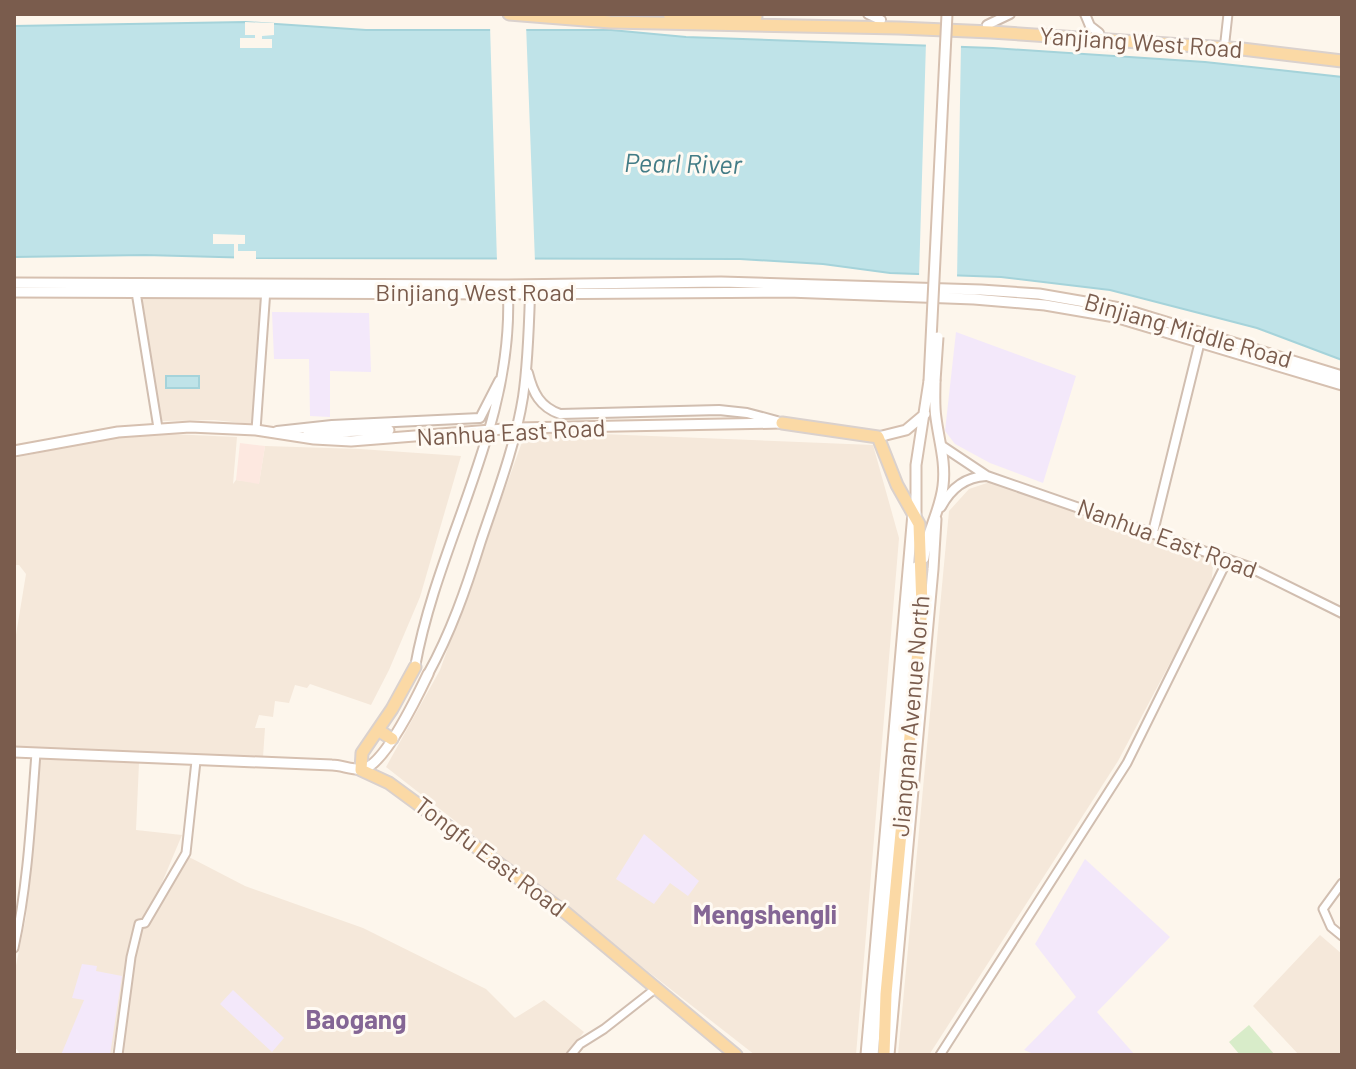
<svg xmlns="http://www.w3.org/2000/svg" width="1356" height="1069" font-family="Barlow,sans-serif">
	<rect width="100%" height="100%" fill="#fdf6ec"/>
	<path fill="#f5e8da" d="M 142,298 L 261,298 L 252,424 L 214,420 L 161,421 Z
		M 526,431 L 873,445 L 899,538 L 856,1055 L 755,1055 L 386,767 L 440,670 Z
		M 169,434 L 237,437 L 233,484 L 236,480 L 259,483 L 265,446 L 360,449 L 461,456 L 420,597 L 389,670 L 371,705 L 310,684 L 307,688 L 295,685 L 289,703 L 275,701 L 273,717 L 259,715 L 255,728 L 265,728 L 263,757 L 14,750 L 14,647 L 26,574 L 19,565 L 14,565 L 14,458 L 106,439 Z
		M 990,482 L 1214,557 L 1211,586 L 1118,761 L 929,1055 L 898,1055 L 949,511 L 969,489 Z
		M 40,758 L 139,763 L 136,830 L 182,835 L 145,923 L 135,924 L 130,938 L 112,1055 L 21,1055 L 14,1046 L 14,975 L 26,917 Z
		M 189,857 L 245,886 L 363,928 L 486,989 L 515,1018 L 544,1000 L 584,1032 L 565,1055 L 121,1055 L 140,929 L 151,922 Z
		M 1320,935 L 1342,954 L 1342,1055 L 1299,1055 L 1253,1006 Z"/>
	<path fill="#fde8e0" d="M 240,443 L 265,446 L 259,484 L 236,480 Z"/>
	<path fill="#f3e8fa" d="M 272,312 L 369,313 L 371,372 L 330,371 L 330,417 L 310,416 L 309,359 L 274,359 Z
		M 956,332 L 1076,376 L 1043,483 L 990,463 L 955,444 L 945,431 Z
		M 644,834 L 699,881 L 688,896 L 670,883 L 654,904 L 616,879 Z
		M 1085,859 L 1170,937 L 1097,1012 L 1135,1055 L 1036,1055 L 1024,1050 L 1076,997 L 1035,944 Z
		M 82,964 L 97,966 L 96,971 L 122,976 L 110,1055 L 61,1055 L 84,1000 L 72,998 Z
		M 233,990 L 284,1038 L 272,1052 L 220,1004 Z"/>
	<path fill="#d8ecc9" d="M 1249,1025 L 1275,1055 L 1240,1055 L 1229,1042 Z"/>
	<path fill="#bfe3e8" stroke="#a5d3da" stroke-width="2" d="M 245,22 L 366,30 L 611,30 L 686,37 L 993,48 L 1205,62 L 1342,77 L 1342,360 L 1257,328 L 1110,290 L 1001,277 L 890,273 L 823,264 L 740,259 L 256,258 L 145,255 L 14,257 L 14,26 Z
		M 166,376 L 199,376 L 199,388 L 166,388 Z"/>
	<path fill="#fdf6ec" d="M 245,22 L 274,23 L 274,35 L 262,36 L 262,39 L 272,39 L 272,48 L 240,48 L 240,38 L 255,38 L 255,35 L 245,35 Z
		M 526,24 L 535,262 L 497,262 L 490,25 Z
		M 926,42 L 961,43 L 957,279 L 919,278 Z
		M 213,234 L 245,235 L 245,244 L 238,244 L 238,251 L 256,251 L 256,262 L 234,261 L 234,244 L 213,244 Z"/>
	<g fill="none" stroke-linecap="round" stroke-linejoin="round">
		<defs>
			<path id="minor" d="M 1225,41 L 1228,14
				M 136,292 L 158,428
				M 256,430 L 266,289
				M 1342,883 L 1323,909 L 1331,927 L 1342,936
				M 14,948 C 28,884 31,818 36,753
				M 118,1055 L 131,957 L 139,924 L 145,923 L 186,853 L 196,761
				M 571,1055 L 580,1044 L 604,1029 L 655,989
				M 940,1055 L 1127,763 L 1228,559"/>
			<path id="tertiary" d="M 868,14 L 881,20
				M 1085,14 L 1090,26 L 1099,33
				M 987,25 L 1010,14
				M 528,373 C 533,393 540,407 560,414 L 719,410 L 747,413 L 777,421
				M 277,431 L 332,425 L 480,418 L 499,381
				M 942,446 L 987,476 L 1249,567 L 1342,613
				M 941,507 C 951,488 965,477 986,476
				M 1153,532 L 1201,337
				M 415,667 C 438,539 513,429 508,294 L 512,291
				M 428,674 C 451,632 466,589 480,544 C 496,496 515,447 523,397 C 528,363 529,328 530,294 L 525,290"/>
			<path id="secondary" d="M 14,283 L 501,285 L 721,282 L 981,290 L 1039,294 L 1120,308 L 1342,376
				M 14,292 L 508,294 L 788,292 L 974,299 L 1045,305 L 1115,317 L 1342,385
				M 308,433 L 389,430
				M 878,437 L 906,430 L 925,414
				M 14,451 L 118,432 L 190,427 L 256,430 L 314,439 L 351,441 L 516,428 L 782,423
				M 916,517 L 916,465 L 929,381
				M 924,558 C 926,532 940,512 943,486 C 946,462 939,441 936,418 C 934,406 935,393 935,381
				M 14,752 L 332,765 C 341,765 355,771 364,769 C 386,762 418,695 428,674
				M 866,1055 L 913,513
				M 873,1055 L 916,567
				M 889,1055 L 933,569 L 936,519"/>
			<path id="primary" d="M 509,14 L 610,22 L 899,28 L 991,32 L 1242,49 L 1342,61
				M 669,14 L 756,17
				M 782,423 L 878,437 L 897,485 L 919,524 L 922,607 L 886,994 L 884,1055
				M 415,667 L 392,709 L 362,753 L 361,770 L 389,783 L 566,913 L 736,1055
				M 378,730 L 392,739"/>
		</defs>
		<use href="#minor" stroke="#d1beb0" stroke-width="11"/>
		<use href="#tertiary" stroke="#d1beb0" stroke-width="12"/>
		<use href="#secondary" stroke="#d6c0b0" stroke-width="13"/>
		<use href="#primary" stroke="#dad1cd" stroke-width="15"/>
		<use href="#minor" stroke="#fff" stroke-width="7"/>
		<use href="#tertiary" stroke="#fff" stroke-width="8"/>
		<use href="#secondary" stroke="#fff" stroke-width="9"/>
		<use href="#primary" stroke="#fbd9a5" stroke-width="11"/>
		<defs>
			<path id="secondary-bridge" d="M 929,381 L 947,14
				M 935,381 L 938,337"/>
		</defs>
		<use href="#secondary-bridge" stroke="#d6c0b0" stroke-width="13" stroke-linecap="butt"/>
		<use href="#secondary-bridge" stroke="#fff" stroke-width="9"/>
	</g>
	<g text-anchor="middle" stroke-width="6" stroke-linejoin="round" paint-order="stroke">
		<g font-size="24" fill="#7a5c4d" stroke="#fffaf3">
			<text transform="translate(1141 43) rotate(4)" y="8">Yanjiang West Road</text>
			<text x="475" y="301">Binjiang West Road</text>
			<text transform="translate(1188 331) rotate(16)" y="8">Binjiang Middle Road</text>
			<text transform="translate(511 433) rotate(-3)" y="8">Nanhua East Road</text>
			<text transform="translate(1167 539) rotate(20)" y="8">Nanhua East Road</text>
			<text transform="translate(911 716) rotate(-85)" y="8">Jiangnan Avenue North</text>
			<text transform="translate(490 857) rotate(37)" y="8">Tongfu East Road</text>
		</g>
		<g font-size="26" font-style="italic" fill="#437c86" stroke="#fffaf3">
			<text transform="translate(683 164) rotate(1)" y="9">Pearl River</text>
		</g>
		<g font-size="26" font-weight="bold" fill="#846695" stroke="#fffaf3">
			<text x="765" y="924">Mengshengli</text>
			<text x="356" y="1029">Baogang</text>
		</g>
	</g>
	<rect width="1356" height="1069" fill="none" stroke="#7a5c4d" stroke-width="32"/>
</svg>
